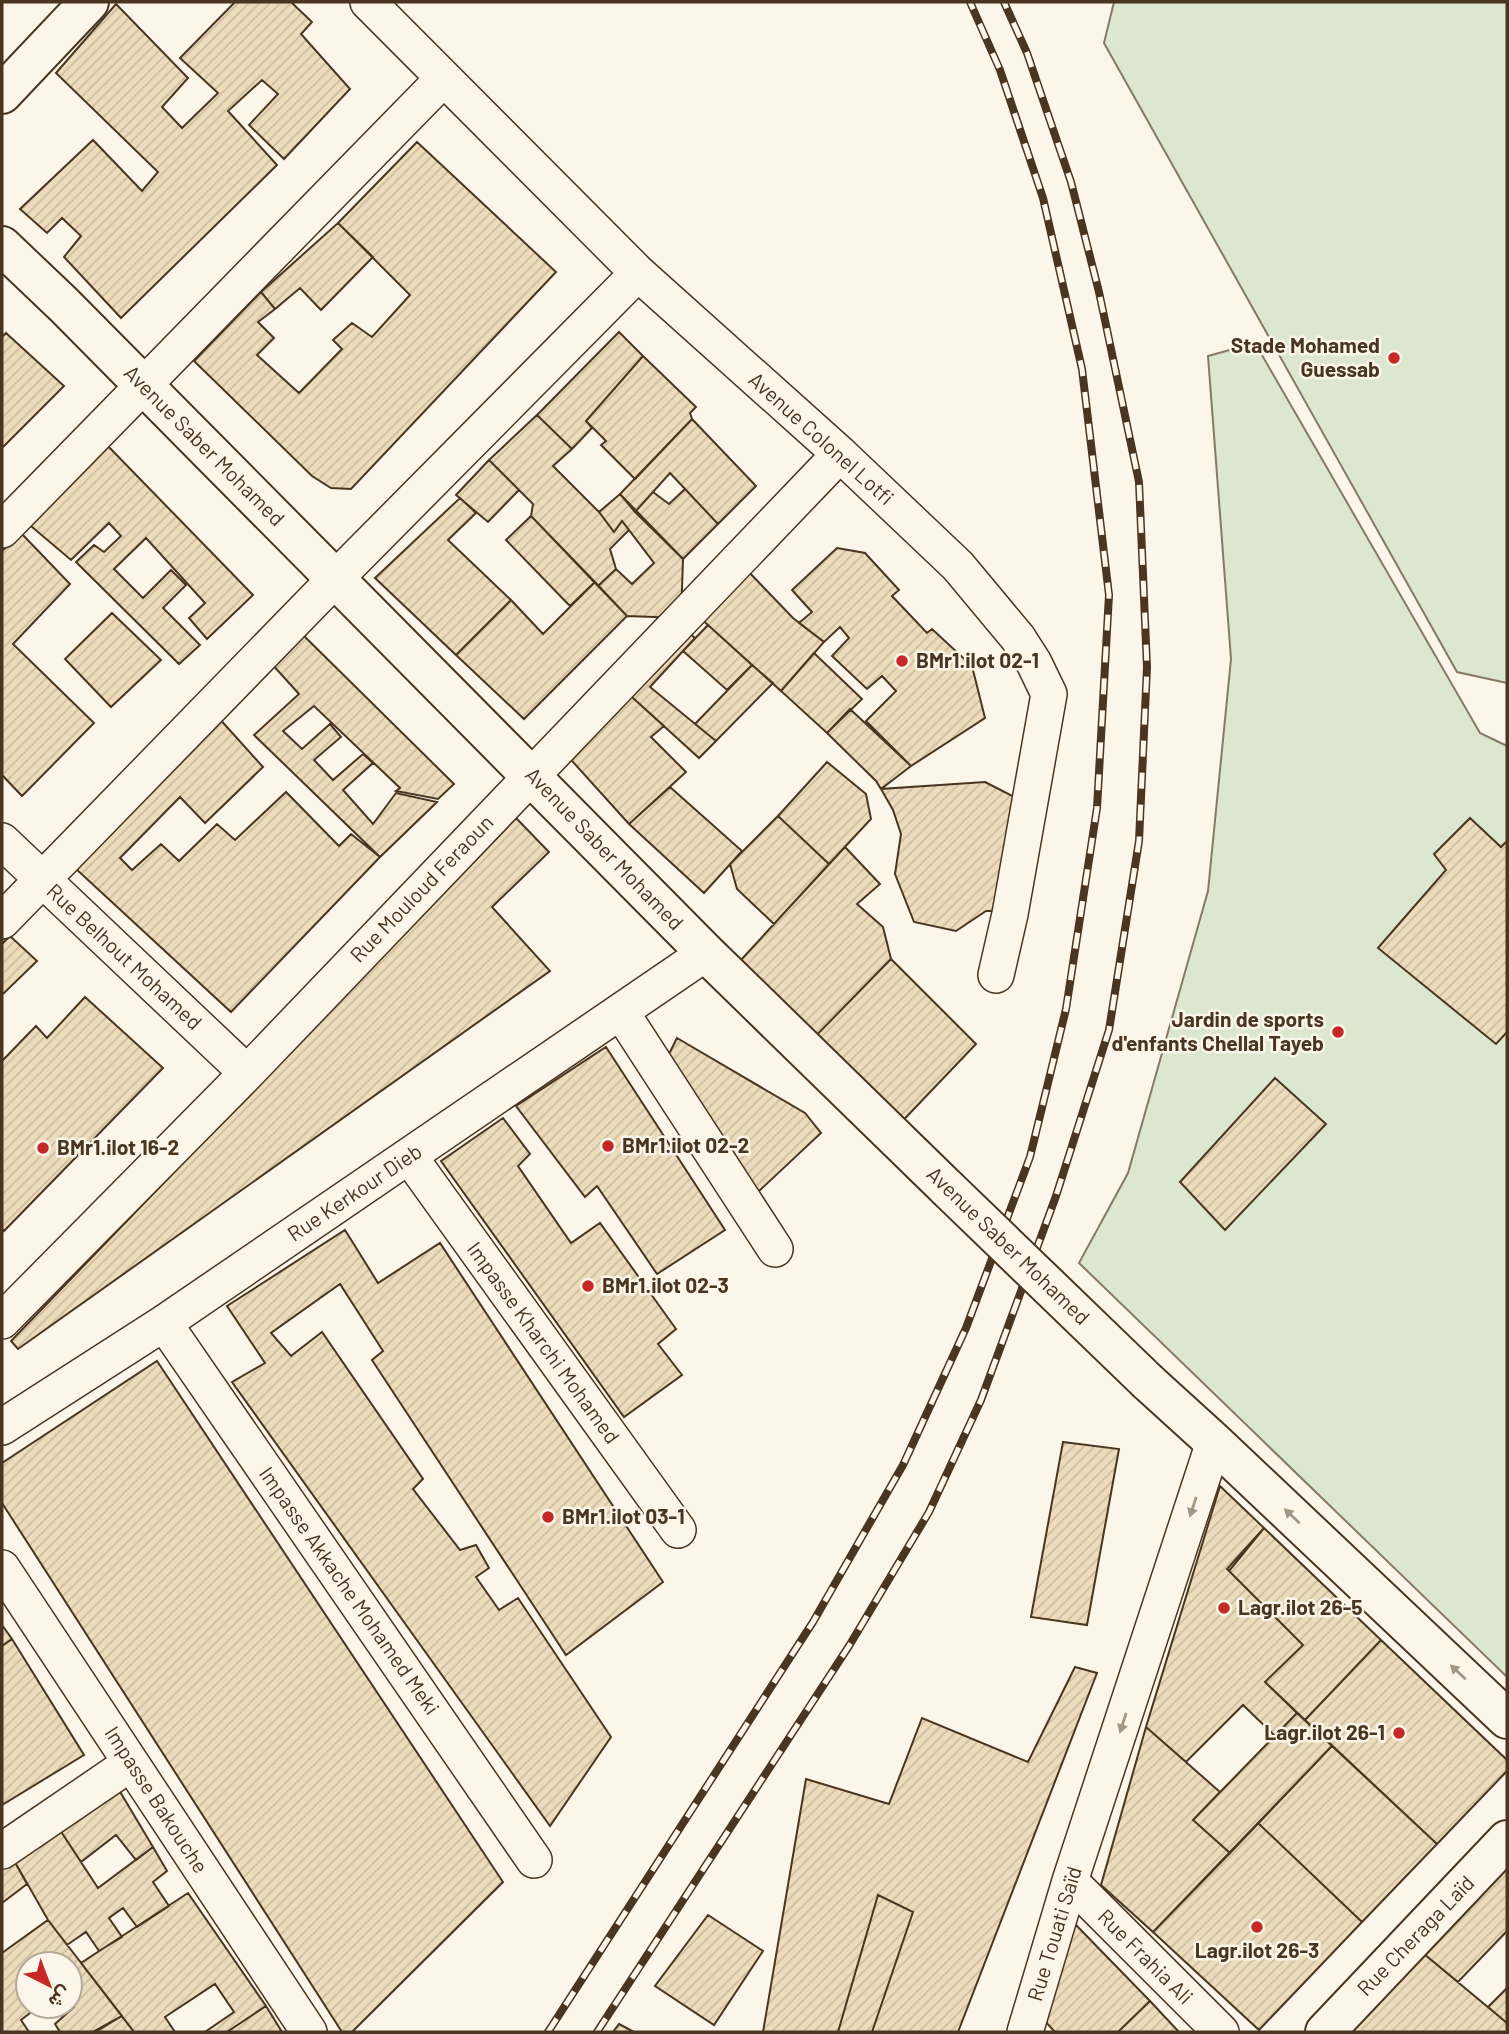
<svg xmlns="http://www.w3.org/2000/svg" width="1509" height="2034" font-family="Barlow,Vazirmatn,sans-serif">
	<defs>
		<pattern id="building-hatch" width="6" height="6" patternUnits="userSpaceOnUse" patternTransform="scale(1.75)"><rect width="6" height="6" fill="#ecdcbc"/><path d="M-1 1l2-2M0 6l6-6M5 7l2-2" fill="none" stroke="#ccbda1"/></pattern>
	</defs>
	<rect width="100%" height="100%" fill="#fbf6e9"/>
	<path fill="#dce7d0" stroke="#887966" stroke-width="2" d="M 1114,2 L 1507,2 L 1507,683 L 1457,672 L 1104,43 Z
		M 1255,343 L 1480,733 L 1507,746 L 1507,1677 L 1079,1263 L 1128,1173 L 1208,891 L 1231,659 L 1208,356 Z"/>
	<path fill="url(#building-hatch)" stroke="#4a3520" stroke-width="2" d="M 235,2 L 291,2 L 312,22 L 301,34 L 350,89 L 284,159 L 249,125 L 278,94 L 262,80 L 228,111 L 277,165 L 121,318 L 64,257 L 81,236 L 62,218 L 47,233 L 20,209 L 93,140 L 142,191 L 158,172 L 56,73 L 116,4 L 188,78 L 162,107 L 182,128 L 218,93 L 180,58 Z
		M 417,142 L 556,272 L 351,489 L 331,488 L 312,476 L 194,361 L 261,292 L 275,309 L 258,322 L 274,338 L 257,355 L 299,393 L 342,349 L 333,340 L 352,323 L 372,337 L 410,295 L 338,223 Z
		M 338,223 L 373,257 L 321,310 L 300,288 L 275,309 L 261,292 Z
		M 619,332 L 643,356 L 586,421 L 592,428 L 572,449 L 537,415 Z
		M 6,333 L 64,386 L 2,448 L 2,337 Z
		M 643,356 L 696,407 L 690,413 L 692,419 L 635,479 L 601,445 L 606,441 L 586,421 Z
		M 537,415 L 572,449 L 553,466 L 599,512 L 614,532 L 622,521 L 629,530 L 610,549 L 616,569 L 598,586 L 531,516 L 533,504 L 489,460 Z
		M 692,419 L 756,486 L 718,524 L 670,473 L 635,512 L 620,494 Z
		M 104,442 L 253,595 L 207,639 L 189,618 L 205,603 L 146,538 L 114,569 L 143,598 L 171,570 L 186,585 L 163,608 L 200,645 L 179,664 L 76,562 L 94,545 L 104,552 L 121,536 L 109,523 L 71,560 L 25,521 Z
		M 489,460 L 519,490 L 488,522 L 456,495 Z
		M 685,489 L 718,524 L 683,559 L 635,512 L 653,492 L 669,504 Z
		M 620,494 L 683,559 L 681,618 L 627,616 L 598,586 L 616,569 L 632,584 L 654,563 L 622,521 L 614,532 L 599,512 Z
		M 460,498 L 476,513 L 448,540 L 511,600 L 456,655 L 375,578 Z
		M 531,516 L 595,582 L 570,606 L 506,540 Z
		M 21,533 L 70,584 L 13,644 L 94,723 L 22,796 L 2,775 L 2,551 Z
		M 837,548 L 865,553 L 899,590 L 892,596 L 927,633 L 932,629 L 972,666 L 985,718 L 911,766 L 866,721 L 896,691 L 882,676 L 867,689 L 832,656 L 849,638 L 840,627 L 824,642 L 799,623 L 812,612 L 792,590 Z
		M 744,567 L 793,618 L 824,642 L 781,691 L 698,616 Z
		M 595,582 L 627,616 L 524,719 L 456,655 L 511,600 L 543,634 Z
		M 112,613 L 161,660 L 111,707 L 65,659 Z
		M 681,625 L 695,638 L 650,687 L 716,741 L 699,758 L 623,689 Z
		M 708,625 L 752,665 L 727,690 L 683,651 Z
		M 300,632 L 454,784 L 438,799 L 396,791 L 400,788 L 314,706 L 283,731 L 302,749 L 330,724 L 341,737 L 314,760 L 333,780 L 363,754 L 373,763 L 343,790 L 373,824 L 396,793 L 437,802 L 380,857 L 254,735 L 299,694 L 270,662 Z
		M 814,653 L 862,699 L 827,733 L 781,691 Z
		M 752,665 L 773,683 L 716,741 L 695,724 Z
		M 623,689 L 664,726 L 651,737 L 686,772 L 629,824 L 564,752 Z
		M 850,709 L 911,766 L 881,789 L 876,781 L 827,733 Z
		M 217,716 L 263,767 L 205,823 L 180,797 L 120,858 L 132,870 L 161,844 L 179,861 L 217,824 L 235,840 L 286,792 L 339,846 L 351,834 L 380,857 L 231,1012 L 75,868 Z
		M 827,762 L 866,794 L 871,819 L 829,864 L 778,816 Z
		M 985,782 L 1028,804 L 1005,911 L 986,911 L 956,931 L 914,922 L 895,874 L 901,834 L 893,810 L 881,789 Z
		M 670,787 L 742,851 L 704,893 L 629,824 Z
		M 778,816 L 829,864 L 774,924 L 737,889 L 730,864 Z
		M 516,818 L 549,852 L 492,907 L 550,971 L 18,1349 L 11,1341 Z
		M 1470,818 L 1501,847 L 1507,841 L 1507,1032 L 1496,1044 L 1378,948 L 1446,870 L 1434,854 Z
		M 845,847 L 880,884 L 857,904 L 883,927 L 891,959 L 804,1048 L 728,974 Z
		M 10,936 L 37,961 L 2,995 L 2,944 Z
		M 891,959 L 976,1044 L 891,1133 L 804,1048 Z
		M 85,997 L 163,1068 L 4,1231 L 2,1229 L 2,1061 L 36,1026 L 47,1038 Z
		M 677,1038 L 805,1113 L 821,1133 L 758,1192 L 668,1056 Z
		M 606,1047 L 725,1230 L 657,1274 L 597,1186 L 585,1197 L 516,1106 Z
		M 1275,1078 L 1326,1124 L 1225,1230 L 1180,1182 Z
		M 503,1118 L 530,1154 L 518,1166 L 571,1243 L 600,1223 L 676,1329 L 658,1344 L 682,1375 L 624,1417 L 441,1161 Z
		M 345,1230 L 378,1283 L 440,1243 L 663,1582 L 566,1655 L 372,1360 L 383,1351 L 340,1284 L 271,1333 L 291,1356 L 322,1332 L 423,1479 L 413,1489 L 460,1550 L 476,1545 L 489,1568 L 476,1577 L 499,1610 L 518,1598 L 611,1737 L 550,1826 L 232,1382 L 265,1363 L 227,1306 Z
		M 157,1361 L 503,1882 L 352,2032 L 342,2032 L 2,1503 L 2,1463 Z
		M 1063,1442 L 1119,1449 L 1087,1625 L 1031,1617 Z
		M 1220,1486 L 1264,1528 L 1229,1571 L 1303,1645 L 1265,1682 L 1297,1713 L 1275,1736 L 1243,1705 L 1186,1762 L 1146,1727 Z
		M 1264,1528 L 1381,1640 L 1305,1720 L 1265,1682 L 1303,1645 L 1227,1569 Z
		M 2,1625 L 12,1639 L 2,1646 Z
		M 12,1639 L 84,1755 L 2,1805 L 2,1646 Z
		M 1381,1640 L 1507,1760 L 1507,1771 L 1437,1844 L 1305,1720 Z
		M 1075,1667 L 1097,1673 L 958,2032 L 763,2032 L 806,1779 L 889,1804 L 922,1718 L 1028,1762 Z
		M 1297,1713 L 1332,1746 L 1230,1853 L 1193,1820 Z
		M 1146,1727 L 1220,1792 L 1193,1820 L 1230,1853 L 1153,1932 L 1101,1885 Z
		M 1332,1746 L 1437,1844 L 1362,1922 L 1258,1823 Z
		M 119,1790 L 153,1847 L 136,1860 L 116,1835 L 81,1862 L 60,1830 Z
		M 1258,1823 L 1362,1922 L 1259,2030 L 1153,1932 Z
		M 60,1830 L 98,1888 L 153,1847 L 167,1871 L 153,1882 L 169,1906 L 137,1927 L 123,1908 L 109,1918 L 122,1937 L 99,1951 L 86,1932 L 67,1945 L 48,1920 L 12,1857 Z
		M 1507,1856 L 1507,1931 L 1458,1982 L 1418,1949 Z
		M 12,1857 L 27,1884 L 2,1903 L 2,1865 Z
		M 188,1893 L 266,2006 L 227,2032 L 205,2032 L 234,2012 L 215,1984 L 165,2017 L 175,2032 L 134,2032 L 81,1963 Z
		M 878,1895 L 913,1912 L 872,2032 L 838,2032 Z
		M 708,1915 L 763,1951 L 714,2025 L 655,1986 Z
		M 48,1920 L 122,2016 L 93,2032 L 60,2032 L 55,2024 L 74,2007 L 70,1999 L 70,1964 L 28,1964 L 28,2006 L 39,2006 L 21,2020 L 29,2032 L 2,2032 L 2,1953 Z
		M 1075,1924 L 1150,2001 L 1118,2032 L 1055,2032 L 1042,2018 Z
		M 1418,1949 L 1507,2023 L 1507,2032 L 1339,2032 Z
		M 1507,1988 L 1507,2023 L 1488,2007 Z
		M 1150,2001 L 1179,2032 L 1118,2032 Z
		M 266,2006 L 282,2032 L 227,2032 Z
		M 122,2016 L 134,2032 L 97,2032 L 97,2031 Z
		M 619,2024 L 634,2032 L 613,2032 Z"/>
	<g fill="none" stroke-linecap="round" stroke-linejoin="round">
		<defs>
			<path id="minor" d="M 368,2 L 638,273 L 840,454 L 958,566 L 1018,638 L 1034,663 L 1049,694 L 1010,914 L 996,975
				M 2,530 L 443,79
				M 2,841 L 247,1073
				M 2,921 L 336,578 L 638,273
				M 621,1012 L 775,1249
				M 409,1156 L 678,1530
				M 2,1321 L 247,1073 L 840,454
				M 164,1323 L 534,1860
				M 2,1427 L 164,1323 L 706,953
				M 2,1568 L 309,2032
				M 2,1851 L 131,1763
				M 1070,1881 L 1221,2032
				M 1025,2032 L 1070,1881 L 1214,1442"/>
			<path id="tertiary" d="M 2,246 L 64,305 L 706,953 L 947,1188
				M 1148,1382 L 1214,1442 L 1507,1719
				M 1325,2032 L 1507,1840"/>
			<path id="primary" d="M 2,94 L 89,2"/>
		</defs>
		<use href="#minor" stroke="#4a3520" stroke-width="38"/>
		<use href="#tertiary" stroke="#4a3520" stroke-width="42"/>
		<use href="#primary" stroke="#4a3520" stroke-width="42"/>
		<use href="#minor" stroke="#fbf6e9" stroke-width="35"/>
		<use href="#tertiary" stroke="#fbf6e9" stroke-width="38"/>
		<use href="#primary" stroke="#fbf6e9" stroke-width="38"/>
		<defs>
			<path id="rail" d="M 548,2032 L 813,1622 L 903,1465 L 966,1328 L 1030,1157 L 1066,1009 L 1097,808 L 1109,595 L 1082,369 L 1043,198 L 1000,70 L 970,2
				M 597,2032 L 849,1646 L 929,1512 L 981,1400 L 1056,1196 L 1109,1030 L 1139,841 L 1147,667 L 1139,482 L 1099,292 L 1071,182 L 1027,53 L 1004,2"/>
		</defs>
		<use href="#rail" stroke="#4a3520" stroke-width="8"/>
		<use href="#rail" stroke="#fbf6e9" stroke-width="5" stroke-dasharray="16" stroke-linecap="butt"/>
		<defs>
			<path id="tertiary-bridge" d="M 947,1188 L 1148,1382"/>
		</defs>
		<use href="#tertiary-bridge" stroke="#4a3520" stroke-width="42" stroke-linecap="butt"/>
		<use href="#tertiary-bridge" stroke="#fbf6e9" stroke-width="38"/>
	</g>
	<defs><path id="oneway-solid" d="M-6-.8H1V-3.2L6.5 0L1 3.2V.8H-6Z" transform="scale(1.75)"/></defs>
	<g fill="#a29684">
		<use href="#oneway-solid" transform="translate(1193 1507) rotate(108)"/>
		<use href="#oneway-solid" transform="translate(1292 1516) rotate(-137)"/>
		<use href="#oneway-solid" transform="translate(1458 1672) rotate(-137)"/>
		<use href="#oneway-solid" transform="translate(1123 1723) rotate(108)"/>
	</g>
	<g fill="#c62828" stroke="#fbf6e9" stroke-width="2.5">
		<circle cx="1394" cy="358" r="7"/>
		<circle cx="902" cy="661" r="7"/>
		<circle cx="1338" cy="1032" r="7"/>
		<circle cx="608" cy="1146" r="7"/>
		<circle cx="43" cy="1148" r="7"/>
		<circle cx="588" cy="1286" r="7"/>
		<circle cx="548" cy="1517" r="7"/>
		<circle cx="1224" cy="1608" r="7"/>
		<circle cx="1399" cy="1733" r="7"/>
		<circle cx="1257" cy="1927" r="7"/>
	</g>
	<g text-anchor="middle" stroke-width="5" stroke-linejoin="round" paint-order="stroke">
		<g font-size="21" font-weight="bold" fill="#4a3520" stroke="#fbf6e9" text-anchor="start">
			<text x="1380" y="353" text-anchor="end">Stade Mohamed<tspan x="1380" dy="24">Guessab</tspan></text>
			<text x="916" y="668">BMr1.ilot 02-1</text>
			<text x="1324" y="1027" text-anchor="end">Jardin de sports<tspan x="1324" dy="24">d'enfants Chellal Tayeb</tspan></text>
			<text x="622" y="1153">BMr1.ilot 02-2</text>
			<text x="57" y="1155">BMr1.ilot 16-2</text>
			<text x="602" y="1293">BMr1.ilot 02-3</text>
			<text x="562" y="1524">BMr1.ilot 03-1</text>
			<text x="1238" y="1615">Lagr.ilot 26-5</text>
			<text x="1385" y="1740" text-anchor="end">Lagr.ilot 26-1</text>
			<text x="1257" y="1958" text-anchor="middle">Lagr.ilot 26-3</text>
		</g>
		<g font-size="21" fill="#4a3520" stroke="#fbf6e9">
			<text transform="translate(821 439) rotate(42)" y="7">Avenue Colonel Lotfi</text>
			<text transform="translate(204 446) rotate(45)" y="7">Avenue Saber Mohamed</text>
			<text transform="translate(604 849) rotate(46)" y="7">Avenue Saber Mohamed</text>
			<text transform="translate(422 889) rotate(-46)" y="7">Rue Mouloud Feraoun</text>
			<text transform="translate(124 957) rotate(43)" y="7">Rue Belhout Mohamed</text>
			<text transform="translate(355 1193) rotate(-34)" y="7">Rue Kerkour Dieb</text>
			<text transform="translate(1008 1246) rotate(44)" y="7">Avenue Saber Mohamed</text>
			<text transform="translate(543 1343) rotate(54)" y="7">Impasse Kharchi Mohamed</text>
			<text transform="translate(349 1591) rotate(55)" y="7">Impasse Akkache Mohamed Meki</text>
			<text transform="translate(156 1800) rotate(57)" y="7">Impasse Bakouche</text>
			<text transform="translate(1055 1934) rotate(-73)" y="7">Rue Touati Saïd</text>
			<text transform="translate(1416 1936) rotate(-46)" y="7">Rue Cheraga Laïd</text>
			<text transform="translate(1145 1957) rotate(45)" y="7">Rue Frahia Ali</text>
		</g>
	</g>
	<rect width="1509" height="2034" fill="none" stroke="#4a3520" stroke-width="7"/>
	<g transform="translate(49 1985) rotate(138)"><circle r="33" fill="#fbf6e9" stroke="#b4a999" stroke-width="2"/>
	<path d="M0-5L12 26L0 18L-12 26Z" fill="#c62828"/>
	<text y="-10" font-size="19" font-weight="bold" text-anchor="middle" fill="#4a3520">ش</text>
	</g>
</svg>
